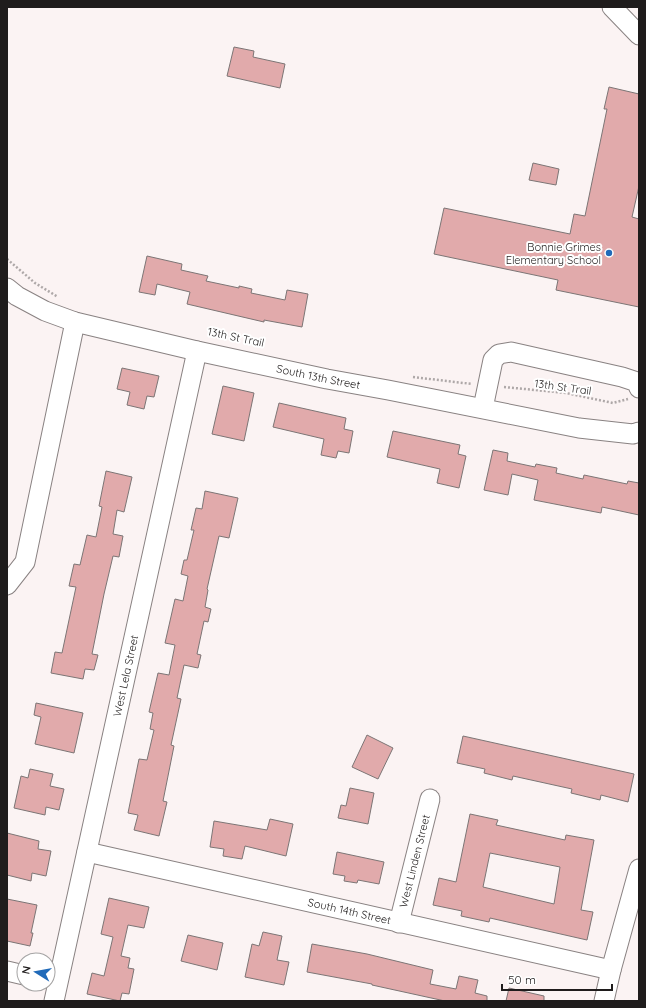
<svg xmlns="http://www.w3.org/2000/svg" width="646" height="1008" font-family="Quicksand,sans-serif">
	<rect width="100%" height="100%" fill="#fbf3f3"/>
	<path fill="#e1aaab" stroke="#7c7575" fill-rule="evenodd" d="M 234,47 L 254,51 L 253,57 L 285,64 L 280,88 L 227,76 Z
		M 609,87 L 639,94 L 639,186 L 632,217 L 639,219 L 639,307 L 556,290 L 558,280 L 434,254 L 444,208 L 570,234 L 574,214 L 585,216 L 607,109 L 604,109 Z
		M 533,163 L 559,169 L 556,185 L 529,180 Z
		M 147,256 L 182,264 L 181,270 L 208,276 L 206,281 L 239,288 L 239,286 L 252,289 L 251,293 L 285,300 L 287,290 L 308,294 L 302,327 L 264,320 L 264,322 L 187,304 L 190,292 L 157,284 L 155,295 L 139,292 Z
		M 122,368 L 159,376 L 154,397 L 147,396 L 144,409 L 127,405 L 130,392 L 117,389 Z
		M 223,386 L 254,393 L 244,441 L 212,434 Z
		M 279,403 L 346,418 L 344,429 L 353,431 L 349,453 L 338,451 L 336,458 L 321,455 L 324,439 L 273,427 Z
		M 393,431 L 460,445 L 458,454 L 466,456 L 459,488 L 437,483 L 440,469 L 387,457 Z
		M 493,450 L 508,453 L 507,461 L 535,467 L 536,464 L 557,468 L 556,473 L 583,479 L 584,475 L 627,484 L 628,481 L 639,483 L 639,515 L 602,507 L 601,513 L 534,500 L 538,480 L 512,474 L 508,495 L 484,490 Z
		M 106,471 L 132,477 L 124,512 L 117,510 L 113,534 L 123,536 L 119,557 L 113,556 L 104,594 L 92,654 L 98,655 L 94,670 L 85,669 L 83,679 L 51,673 L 55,652 L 62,653 L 76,587 L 69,586 L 74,564 L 80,565 L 87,535 L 96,537 L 102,507 L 99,506 Z
		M 205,491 L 238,498 L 229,538 L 219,536 L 207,589 L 208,590 L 205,607 L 211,609 L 208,622 L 204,621 L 197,654 L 201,655 L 198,668 L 184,665 L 177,698 L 181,699 L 171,745 L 174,746 L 163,801 L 167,802 L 159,836 L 134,830 L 138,815 L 128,813 L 139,759 L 147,760 L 154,730 L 150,729 L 153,713 L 149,712 L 158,673 L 169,675 L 175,645 L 165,643 L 175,599 L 183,601 L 188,576 L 181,574 L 184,560 L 187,560 L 194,530 L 191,530 L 196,508 L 202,509 Z
		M 36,703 L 83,713 L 74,753 L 35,744 L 41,717 L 34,715 Z
		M 367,735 L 393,748 L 378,779 L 352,767 Z
		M 463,736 L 634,774 L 628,802 L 601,795 L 600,800 L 571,793 L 572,789 L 513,776 L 512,780 L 484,773 L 485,769 L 457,763 Z
		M 30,769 L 53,774 L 50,786 L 64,789 L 59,810 L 46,807 L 45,815 L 14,808 L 21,776 L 28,778 Z
		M 350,788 L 374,793 L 368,824 L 338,818 L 341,805 L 346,806 Z
		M 470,814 L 498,820 L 496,825 L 565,840 L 566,835 L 594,840 L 581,910 L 593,912 L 587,940 L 490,918 L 489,922 L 461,916 L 462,911 L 433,905 L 439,878 L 456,882 ZM 490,853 L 560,867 L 554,904 L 483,887 Z
		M 270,819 L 293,824 L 286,856 L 245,846 L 242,859 L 223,856 L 224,849 L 210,847 L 214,821 L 267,830 Z
		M 7,833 L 39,841 L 38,849 L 51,851 L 46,876 L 32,873 L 31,881 L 7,875 Z
		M 337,852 L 384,862 L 379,884 L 358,880 L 357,883 L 344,881 L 345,876 L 333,874 Z
		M 109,898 L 149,907 L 144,928 L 128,925 L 121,956 L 130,958 L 128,968 L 134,969 L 129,994 L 122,993 L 120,1001 L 87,994 L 92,973 L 104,976 L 113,937 L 101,934 Z
		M 7,899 L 37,905 L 31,933 L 33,933 L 30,946 L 7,941 Z
		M 263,932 L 282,936 L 277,960 L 289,962 L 284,985 L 245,977 L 252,944 L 259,946 Z
		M 188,935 L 223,943 L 217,970 L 181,961 Z
		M 312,944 L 367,954 L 433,970 L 430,984 L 456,989 L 459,976 L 478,980 L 475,993 L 487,996 L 487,1001 L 445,1001 L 372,985 L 372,984 L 307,972 Z
		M 509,988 L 544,996 L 544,1001 L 506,1001 Z"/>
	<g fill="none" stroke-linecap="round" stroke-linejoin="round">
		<defs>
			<g id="minor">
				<path d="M 612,7 L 639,35"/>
				<path id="s1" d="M 7,288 L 17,296 L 45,311 L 75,322 L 197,351 L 327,379 L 388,390 L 579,428 L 633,434 L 639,432"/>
				<path d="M 483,408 L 493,360 L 499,354 L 511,352 L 622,377 L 637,382 L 639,388"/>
				<path d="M 7,585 L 25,562 L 75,322"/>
				<path id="s2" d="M 87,852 L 611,970"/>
				<path id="s3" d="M 399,923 L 430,799"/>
				<path d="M 7,971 L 24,975"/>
				<path id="s4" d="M 54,1001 L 197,351"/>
				<path d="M 604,1001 L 611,970 L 639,869"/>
			</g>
		</defs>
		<use href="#minor" stroke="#898282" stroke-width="21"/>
		<path stroke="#aea8a8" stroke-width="2.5" stroke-dasharray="2 2" stroke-linecap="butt" d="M 7,259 L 35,283 L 58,297
			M 413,377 L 472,384
			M 504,387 L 566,393 L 613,403 L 628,399"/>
		<use href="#minor" stroke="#fff" stroke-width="19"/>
	</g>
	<circle fill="#206ab9" stroke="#fff" stroke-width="1.5" cx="609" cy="253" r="4"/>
	<g text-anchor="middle" stroke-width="4" stroke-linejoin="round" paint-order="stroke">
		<g font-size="11" fill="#1f1c1c" stroke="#fff" text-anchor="end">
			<text x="601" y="251">Bonnie Grimes<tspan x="601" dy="13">Elementary School</tspan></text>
		</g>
		<g font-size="11" fill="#1f1c1c" stroke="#fff">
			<text transform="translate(236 337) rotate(12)" y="4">13th St Trail</text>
			<text dy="4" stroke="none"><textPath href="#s1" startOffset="326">South 13th Street</textPath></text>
			<text transform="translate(563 387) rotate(8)" y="4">13th St Trail</text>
			<text dy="4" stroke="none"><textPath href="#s4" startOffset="333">West Lela Street</textPath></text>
			<text dy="4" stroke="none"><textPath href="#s3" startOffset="64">West Linden Street</textPath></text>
			<text dy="4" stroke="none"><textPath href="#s2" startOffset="269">South 14th Street</textPath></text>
		</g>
	</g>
	<rect width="646" height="1008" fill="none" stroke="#1f1c1c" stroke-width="16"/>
	<g transform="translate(36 972) rotate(281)"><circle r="19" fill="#ffffff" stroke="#a5a4a4"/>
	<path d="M0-3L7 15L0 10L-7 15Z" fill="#206ab9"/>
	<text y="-6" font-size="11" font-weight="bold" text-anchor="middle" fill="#1f1c1c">N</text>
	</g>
	<path d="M502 984v6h110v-6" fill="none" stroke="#1f1c1c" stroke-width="2"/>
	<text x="508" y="984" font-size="12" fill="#1f1c1c" stroke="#ffffff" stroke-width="3" paint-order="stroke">50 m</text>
</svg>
